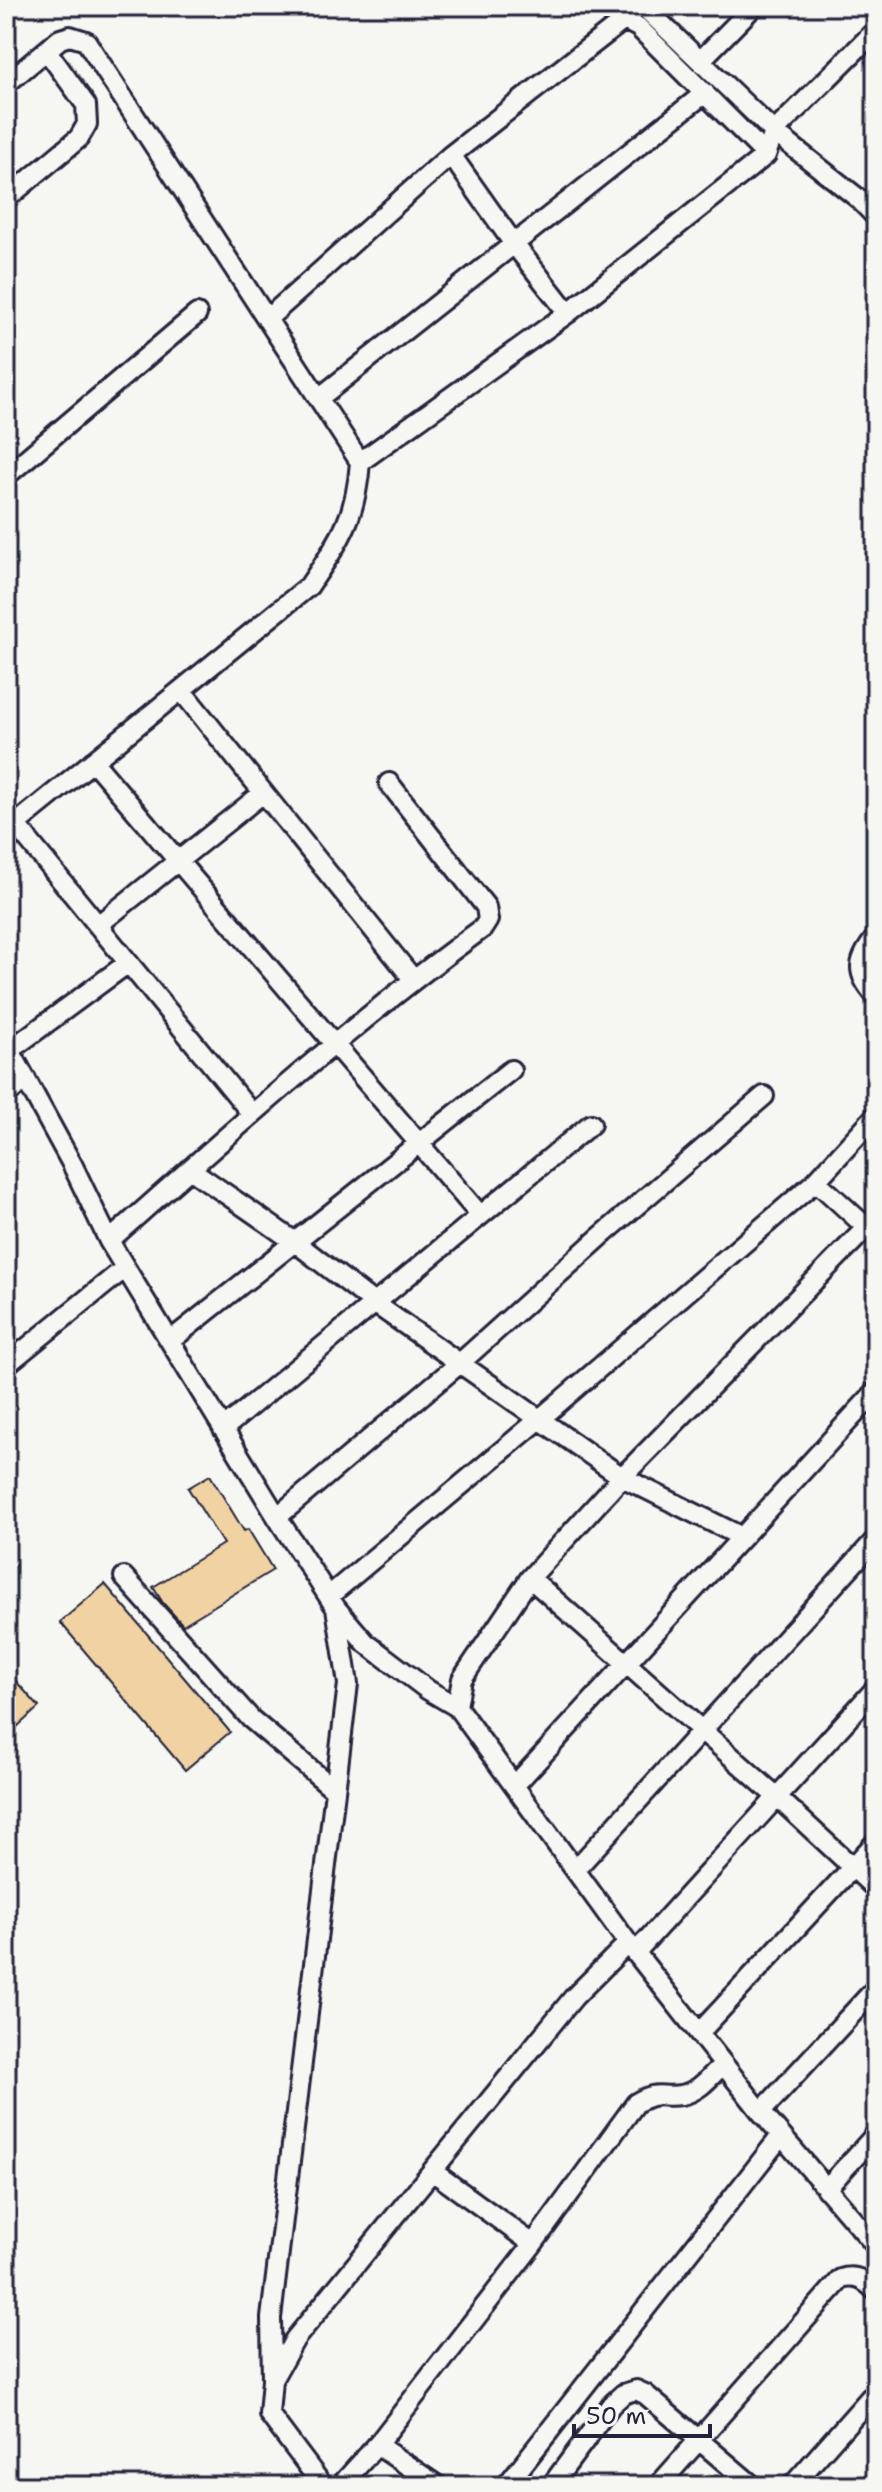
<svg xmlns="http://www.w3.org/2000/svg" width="882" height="2492" font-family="'Shantell Sans',sans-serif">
	<rect width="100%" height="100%" fill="#f6f6f2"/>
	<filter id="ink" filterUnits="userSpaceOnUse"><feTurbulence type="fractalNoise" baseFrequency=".0125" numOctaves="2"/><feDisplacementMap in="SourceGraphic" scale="16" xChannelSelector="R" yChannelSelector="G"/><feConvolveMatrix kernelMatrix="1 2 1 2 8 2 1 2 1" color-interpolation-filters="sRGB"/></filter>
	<g filter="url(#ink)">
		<path fill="#f1d2a3" stroke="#22223b" stroke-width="2" d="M 210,1475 L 244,1531 L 248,1529 L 273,1570 L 183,1625 L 163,1603 L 153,1587 L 223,1544 L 188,1488 Z
			M 105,1584 L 230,1732 L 185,1770 L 60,1622 Z
			M 6,1670 L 39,1707 L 6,1737 Z"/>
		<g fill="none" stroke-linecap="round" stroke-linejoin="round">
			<defs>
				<path id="minor" d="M 643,6 L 774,132 L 859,199 L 876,217
					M 701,60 L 754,6
					M 6,84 L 60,39 L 70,36 L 86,41 L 360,462 L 568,313 L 766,155 L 774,132 L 876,30
					M 451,155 L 514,244 L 568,313
					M 6,199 L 79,138 L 87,124 L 86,105 L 47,51
					M 267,319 L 451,155 L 624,20 L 638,27 L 766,155
					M 319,398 L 705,93
					M 6,476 L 197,314
					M 181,690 L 413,979
					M 93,761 L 480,1215
					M 16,825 L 252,1114
					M 6,832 L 309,586 C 340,540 356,519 360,462
					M 98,925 L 263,793
					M 876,937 C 858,961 854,972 876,996
					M 6,1043 L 72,1164 L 109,1241 L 277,1517 L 336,1608 L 366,1643 L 428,1690 L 457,1707
					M 10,1050 L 128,963
					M 6,1095 L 26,1079
					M 190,1169 L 295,1242 L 374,1303 L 622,1477 L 742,1537
					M 816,1181 L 876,1236
					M 876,1218 L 622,1477 L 530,1578 L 462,1679 L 457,1707 L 628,1943 L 761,2112 L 876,2246
					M 109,1241 C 230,1133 351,1024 483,928 L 488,920 L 486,907 L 389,783
					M 170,1341 L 511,1070
					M 6,1365 L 125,1268
					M 223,1429 L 591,1124
					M 277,1517 L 460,1363 L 600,1237 L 764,1096
					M 124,1577 L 251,1719 L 335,1790
					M 530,1578 L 777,1797 L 876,1889
					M 329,1596 L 541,1418 L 816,1181 L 876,1115
					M 515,1785 L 876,1391
					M 575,1870 L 876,1539
					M 635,1953 L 876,1688
					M 699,2033 L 876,1842
					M 761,2112 L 876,1988
					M 432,2171 L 533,2244
					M 826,2189 L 876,2134
					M 272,2380 L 271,2318 L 348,1684 L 336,1608
					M 377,2445 L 438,2486
					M 323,2486 L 269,2414 L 272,2380 L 295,2339 L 574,1997 L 628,1943
					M 340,2486 L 377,2445 L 533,2244 L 636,2103 C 658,2090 659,2098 681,2095 C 699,2092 711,2076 723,2064
					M 506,2486 L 781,2136
					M 551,2486 L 611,2405 L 623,2394 L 636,2390 L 645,2394 L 753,2486
					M 658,2486 L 841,2279 C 856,2274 866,2281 876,2291
					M 792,2486 L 876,2391"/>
			</defs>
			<use href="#minor" stroke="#22223b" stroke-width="24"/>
			<use href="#minor" stroke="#f6f6f2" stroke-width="18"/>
		</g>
	</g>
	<rect width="882" height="2492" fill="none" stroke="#f6f6f2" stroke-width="32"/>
	<rect x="16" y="16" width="850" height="2460" fill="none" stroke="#22223b" stroke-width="3" filter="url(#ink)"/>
	<path d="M574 2424v12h136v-12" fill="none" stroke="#22223b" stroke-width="4"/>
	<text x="586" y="2424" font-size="24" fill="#22223b" stroke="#f6f6f2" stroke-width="6" paint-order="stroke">50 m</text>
</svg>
